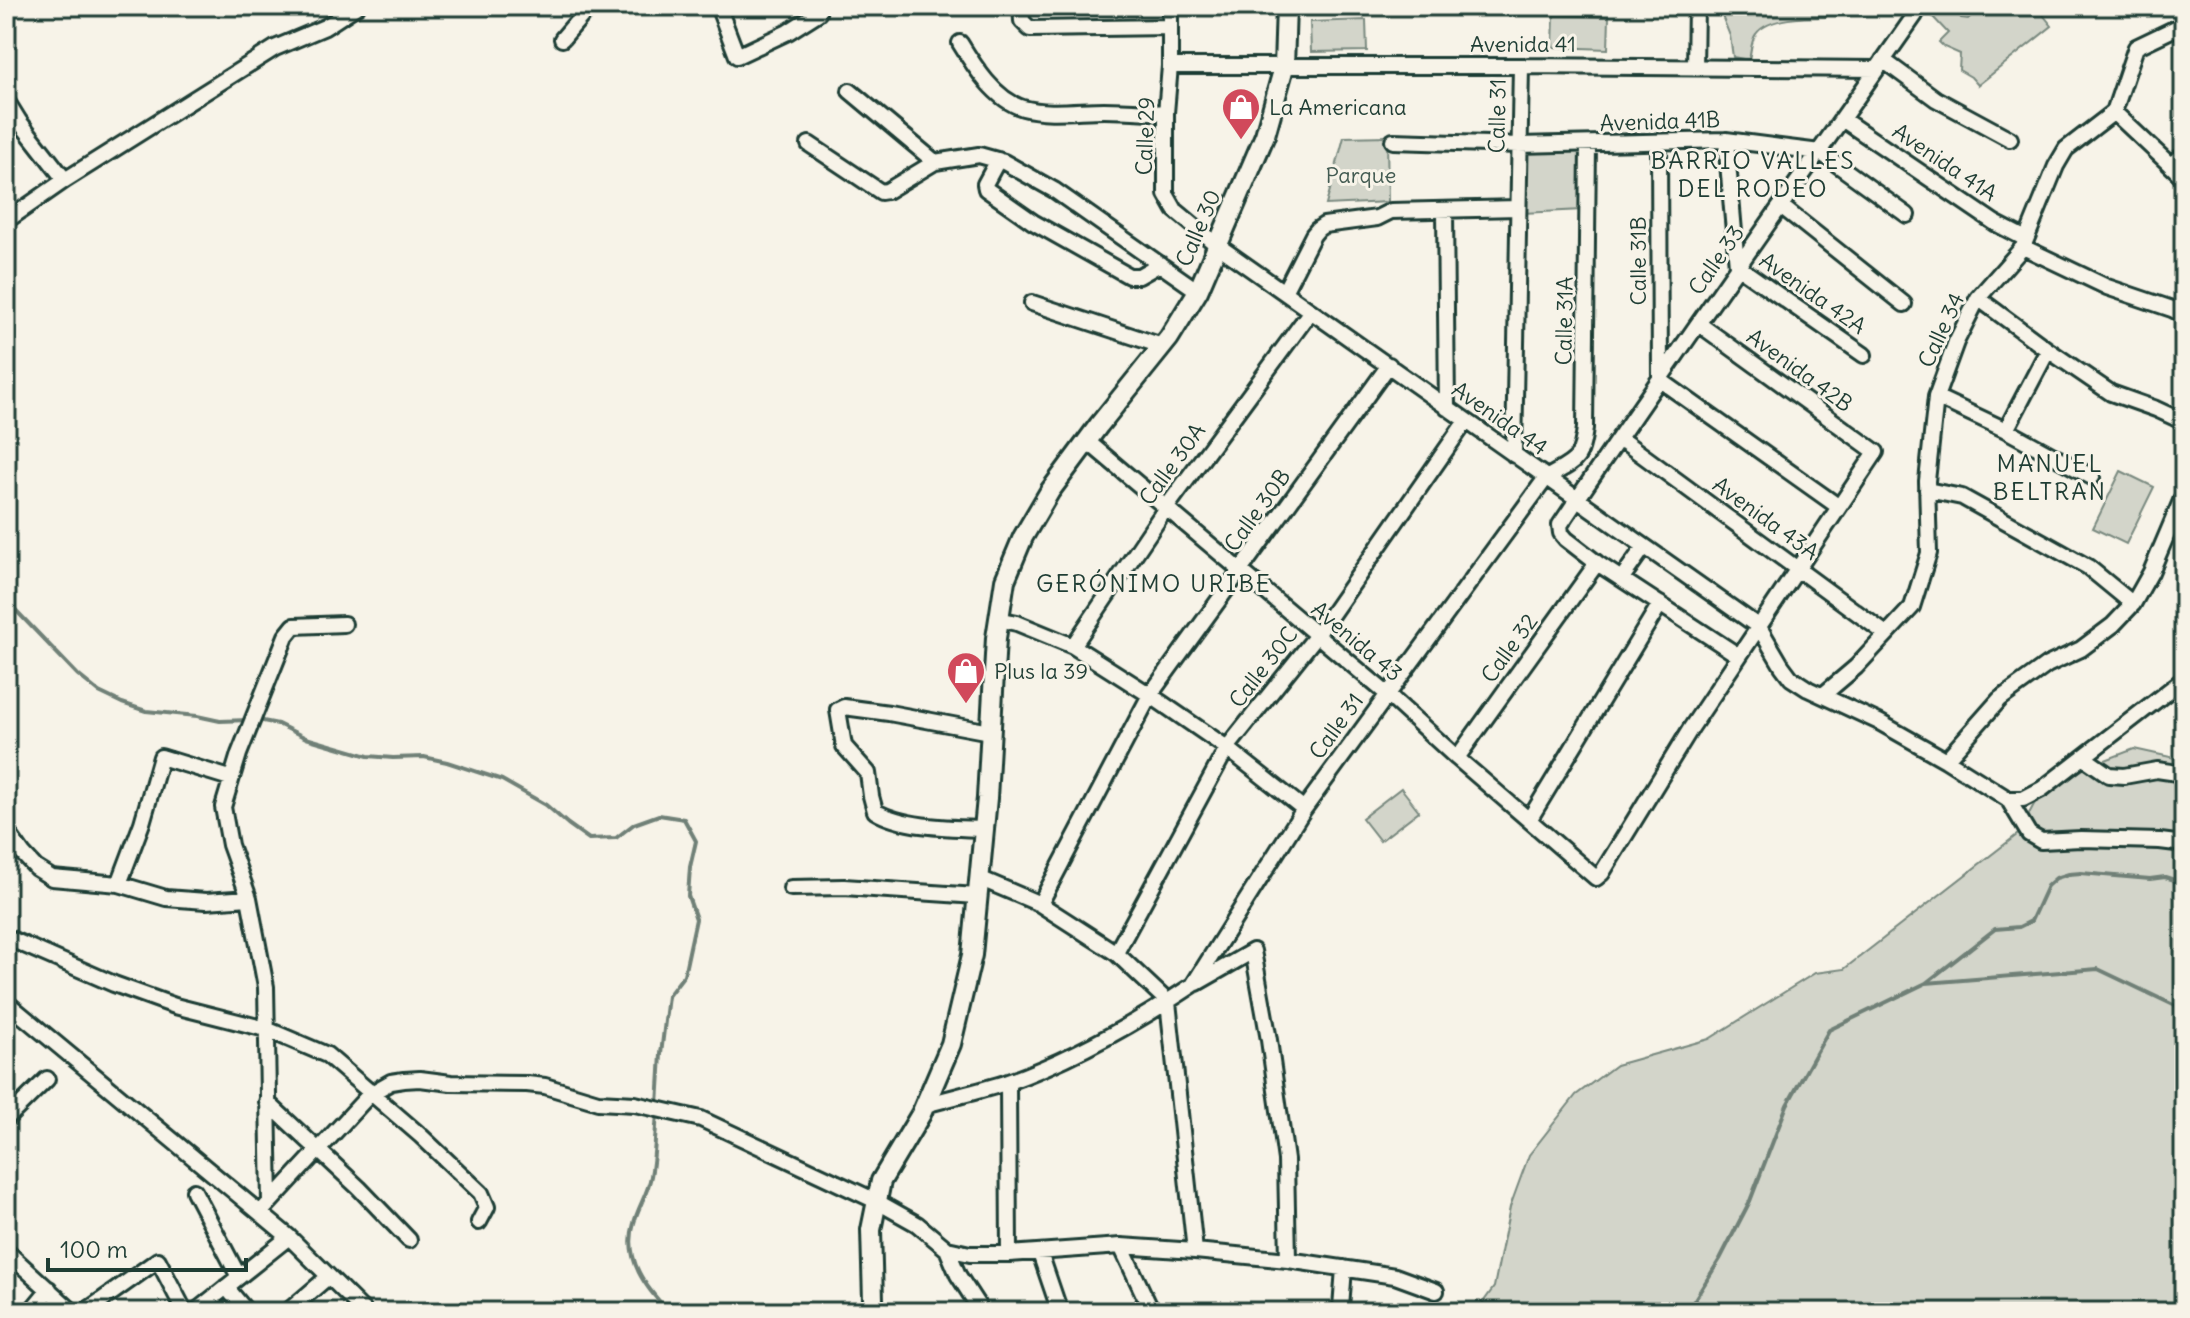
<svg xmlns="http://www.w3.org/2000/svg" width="2190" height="1318" font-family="Delius,sans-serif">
	<rect width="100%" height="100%" fill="#f7f3e8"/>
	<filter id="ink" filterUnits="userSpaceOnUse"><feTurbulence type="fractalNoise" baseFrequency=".0125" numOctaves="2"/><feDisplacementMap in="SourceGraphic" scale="16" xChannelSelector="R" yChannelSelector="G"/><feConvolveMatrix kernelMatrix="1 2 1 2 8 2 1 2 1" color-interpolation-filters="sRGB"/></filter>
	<g filter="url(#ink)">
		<path fill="#d3d5ca" stroke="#79897f" stroke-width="2" d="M 1732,6 L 1834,6 L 1826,9 L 1826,17 C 1806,17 1768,17 1756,34 C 1751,40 1751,52 1749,60 L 1733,57 L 1730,36 L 1722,16 Z
			M 1946,6 L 1955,6 L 1961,18 L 1968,19 L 1975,12 L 1974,6 L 2036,6 L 2052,26 L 1978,85 L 1971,77 L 1959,70 L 1960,54 L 1944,47 L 1939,42 L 1948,33 L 1933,17 Z
			M 1554,15 L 1609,17 L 1608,49 L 1553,47 Z
			M 1366,20 L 1367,51 L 1311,52 L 1310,22 Z
			M 1387,136 L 1388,202 L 1326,205 L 1344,137 Z
			M 1522,148 L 1585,150 L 1582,210 L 1523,213 Z
			M 2121,471 L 2154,487 L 2126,544 L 2093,528 Z
			M 2134,749 L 2184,760 L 2184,1312 L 1476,1312 L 1494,1287 L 1510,1207 L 1529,1155 L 1576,1095 L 1616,1065 L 1709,1039 L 1815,973 L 1844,969 L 2018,834 L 2038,797 L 2087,767 Z
			M 1401,788 L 1419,811 L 1380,841 L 1362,818 Z"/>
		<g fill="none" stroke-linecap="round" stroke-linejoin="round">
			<path stroke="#6f8077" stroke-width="4" d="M 6,600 L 78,675 L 99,692 L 122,703 L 146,711 L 197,716 L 220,721 L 249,720
				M 258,720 L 278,724 L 306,738 L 368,756 L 393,758 L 424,757 L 447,762 L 502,780 L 546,805 L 568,824 L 589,839 L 616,838 L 634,824 L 659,815 L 684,819 L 696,841 L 690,867 L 688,896 L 696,919 L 684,975 L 668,996 L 661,1054 L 658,1105
				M 1926,983 L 1995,929 L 2019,927 L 2031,921 L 2047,886 L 2056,878 L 2069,874 L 2081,873 L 2150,879 L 2165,877 L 2184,883
				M 657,1114 C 655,1134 655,1156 651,1176 C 648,1193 638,1207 634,1223 C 623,1259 646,1288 669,1312
				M 1687,1312 L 1720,1259 L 1750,1201 L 1787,1105 L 1829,1030 L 1926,983 L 2098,969 L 2184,1010"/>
			<defs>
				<path id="minor" d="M 718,6 L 737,56 L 788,32 L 818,13 L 816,6
					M 1021,6 L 1022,21 L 1030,29 L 1170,27
					M 1170,6 L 1170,66 L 1166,113 L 1166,194 L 1175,210 L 1217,245 L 1759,627 L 1782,666 L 1791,678 L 1808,689 L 1879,722 L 1946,760 L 2008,799 L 2029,834 L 2041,841 L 2081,839 L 2160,841 L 2184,844
					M 562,39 L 585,12 L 594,6
					M 960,43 C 974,66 995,100 1023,108 C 1049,115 1078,110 1104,110 C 1125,110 1146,112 1166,113
					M 1883,60 L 1936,99 L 2010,139
					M 1170,66 L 1521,66 L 1877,69
					M 1695,68 L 1696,6
					M 850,91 L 935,162
					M 6,100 L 19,121
					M 2114,112 L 2184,178
					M 1842,119 L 1995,223 L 2026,239
					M 6,129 L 19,121 L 65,180 L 275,48 L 325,27 L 357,6
					M 1726,140 L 1737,266 L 1864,355
					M 1393,141 L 1519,145 L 1726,140 L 1820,152 L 1907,215
					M 1659,143 L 1660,380 L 1839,507
					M 809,144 L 881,192 L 887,191 L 935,162 L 979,155 L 1004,162 L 1054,190 L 1198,291
					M 998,160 L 985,184 L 986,189 L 1033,222 L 1129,276 L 1139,276 L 1160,264
					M 2170,165 L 2184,155
					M 1781,206 L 1904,304
					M 1445,210 L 1447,408
					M 6,221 L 65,180
					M 2023,247 L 2107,287 L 2172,309 L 2184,315
					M 1284,292 L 1313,235 L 1318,229 L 1324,225 L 1377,218 L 1391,211 L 1518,208
					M 1978,298 L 2048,350 L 2111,393 L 2156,409 L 2184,422
					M 1032,303 L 1162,346
					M 1936,397 L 2006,430 L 2092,477
					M 2006,430 L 2048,350
					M 1619,438 L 1886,634
					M 1087,441 L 1387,694 L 1457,758 L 1596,878 L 1602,873 L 1691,728 L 1876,452 L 1699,324
					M 1514,455 L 1521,66
					M 1927,490 L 1962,497 L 2088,567 L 2133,604
					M 1622,578 L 1644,547
					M 998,619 L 1017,623 L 1073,646 L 1150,695 L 1227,748 L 1304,809
					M 1073,646 L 1166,508 L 1311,311
					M 1739,656 L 1597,563 L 1566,539 L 1561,533 L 1560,525 C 1675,353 1796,185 1915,15 L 1918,6
					M 1823,695 L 1856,667 L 1912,607 L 1929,553 L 1927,481 L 1936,397 L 1956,342 L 1978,298 L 2023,247 L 2056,166 L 2066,149 L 2114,112 L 2136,47 L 2184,24
					M 2083,757 L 2109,775 L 2124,776 L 2157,770 L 2184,774
					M 1457,758 L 1597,563
					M 1946,760 L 2000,699 L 2047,665 L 2081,649 L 2113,625 L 2133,604 L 2151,572 L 2184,494
					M 2008,799 L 2023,799 L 2042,789 L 2184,679
					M 1529,820 L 1660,604
					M 984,829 C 953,828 902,828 875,811 L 871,796 L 868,773 L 844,746 L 838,710 L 844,707 L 889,713 L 990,732
					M 6,830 L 23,854 L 36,868 L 52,878 L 119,884 L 166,898 L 206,901 L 249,898
					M 979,878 L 1040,904 L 1116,953 L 1168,1002 L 1195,1251
					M 119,884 L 142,823 L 161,757 L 230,778
					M 791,888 L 844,887 L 977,896
					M 1040,904 L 1150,695 L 1389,365
					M 6,937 L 114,984 L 175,1006 L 266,1029 L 327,1055 L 421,1136 L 481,1193 L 487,1207 L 479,1222
					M 1116,953 L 1227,748 L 1317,635 L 1466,421
					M 1197,983 L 1253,951 L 1269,1040 L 1286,1160 L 1288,1260
					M 6,1002 L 289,1237 L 365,1312
					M 1008,1082 L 1009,1254
					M 267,1102 L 359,1188 L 409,1240
					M 925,1105 C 953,1097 981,1091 1008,1082 C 1073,1059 1136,1023 1193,985 L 1304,809 L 1546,478 C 1575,461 1581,463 1585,428 L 1588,145
					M 6,1119 L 47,1079
					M 194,1191 L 239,1277
					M 270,1202 L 266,987 L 249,898 L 230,845 L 223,807 L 239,754 L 286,636 L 294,626 L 344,624
					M 260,1213 L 370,1094 L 391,1082 L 404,1080 L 420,1079 L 451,1083 L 527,1084 L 545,1086 L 598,1102 L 635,1104 L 701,1119 L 876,1201 L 917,1224 L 947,1249 L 970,1254 L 1009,1254 L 1121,1246 L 1195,1251 L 1288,1260 L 1395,1276 L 1436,1291
					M 1121,1246 L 1152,1312
					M 947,1249 L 958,1275 L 982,1312
					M 6,1251 L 73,1312
					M 1040,1253 L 1057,1303 L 1063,1312
					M 226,1287 L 247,1312
					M 30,1312 L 49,1289
					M 85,1312 L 158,1260 L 185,1312
					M 195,1312 L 289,1237
					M 287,1312 L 328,1277
					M 1338,1312 L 1341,1308 L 1344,1268"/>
				<path id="major" d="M 875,1312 L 873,1300 L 871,1230 L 881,1181 L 921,1114 L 951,1044 L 972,955 L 987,798 L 996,638 L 1005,580 L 1023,537 L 1050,491 L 1099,425 L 1169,338 L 1198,291 L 1265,135 L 1284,67 L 1286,6"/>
			</defs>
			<use href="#minor" stroke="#1f3d34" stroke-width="20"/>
			<use href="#major" stroke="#1f3d34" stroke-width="24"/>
			<use href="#minor" stroke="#f7f3e8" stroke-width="14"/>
			<use href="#major" stroke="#f7f3e8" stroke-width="18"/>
		</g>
	</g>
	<defs>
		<symbol id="shop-pin" viewBox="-11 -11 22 30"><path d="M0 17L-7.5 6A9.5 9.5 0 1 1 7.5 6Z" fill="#d1495b" stroke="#f7f3e8"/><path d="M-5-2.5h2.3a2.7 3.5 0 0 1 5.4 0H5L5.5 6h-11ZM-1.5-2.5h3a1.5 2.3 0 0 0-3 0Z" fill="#fff"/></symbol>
	</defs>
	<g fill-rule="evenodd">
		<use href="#shop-pin" x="1219" y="85" width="44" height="60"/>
		<use href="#shop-pin" x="944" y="649" width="44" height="60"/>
	</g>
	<g text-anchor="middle" stroke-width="6" stroke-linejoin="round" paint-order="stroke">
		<g font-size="22" fill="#1f3d34" stroke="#f7f3e8">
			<text x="1523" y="52">Avenida 41</text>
			<text transform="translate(1497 116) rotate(-89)" y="8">Calle 31</text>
			<text transform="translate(1660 121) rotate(-2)" y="8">Avenida 41B</text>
			<text transform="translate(1145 136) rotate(-88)" y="8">Calle 29</text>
			<text transform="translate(1945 162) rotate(34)" y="8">Avenida 41A</text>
			<text transform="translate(1198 228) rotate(-67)" y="8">Calle 30</text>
			<text transform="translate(1716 260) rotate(-55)" y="8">Calle 33</text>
			<text transform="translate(1638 261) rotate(-90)" y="8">Calle 31B</text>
			<text transform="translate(1813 293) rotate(35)" y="8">Avenida 42A</text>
			<text transform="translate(1564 321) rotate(-89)" y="8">Calle 31A</text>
			<text transform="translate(1941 330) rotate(-65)" y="8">Calle 34</text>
			<text transform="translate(1800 370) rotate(36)" y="8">Avenida 42B</text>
			<text transform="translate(1500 418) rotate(35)" y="8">Avenida 44</text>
			<text transform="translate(1172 464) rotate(-54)" y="8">Calle 30A</text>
			<text transform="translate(1257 510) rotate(-54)" y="8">Calle 30B</text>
			<text transform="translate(1766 518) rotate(36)" y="8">Avenida 43A</text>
			<text transform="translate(1357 641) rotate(40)" y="8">Avenida 43</text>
			<text transform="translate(1509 648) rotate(-54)" y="8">Calle 32</text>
			<text transform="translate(1263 667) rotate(-52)" y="8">Calle 30C</text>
			<text transform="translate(1336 726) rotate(-54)" y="8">Calle 31</text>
		</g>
		<g font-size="22" fill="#1f3d34" stroke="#f7f3e8" text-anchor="start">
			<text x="1269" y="115">La Americana</text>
			<text x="994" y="679">Plus la 39</text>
		</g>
		<g font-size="22" fill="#435b52" stroke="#f7f3e8">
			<text x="1361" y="183">Parque</text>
		</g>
		<g font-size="24" letter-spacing="2" fill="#1f3d34" stroke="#f7f3e8">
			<text x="1753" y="169">BARRIO VALLES<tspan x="1753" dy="28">DEL RODEO</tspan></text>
			<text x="2050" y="472">MANUEL<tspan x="2050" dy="28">BELTRAN</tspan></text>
			<text x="1154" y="592">GERÓNIMO URIBE</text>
		</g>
	</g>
	<rect width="2190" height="1318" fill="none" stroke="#f7f3e8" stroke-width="32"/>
	<rect x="16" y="16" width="2158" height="1286" fill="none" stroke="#1f3d34" stroke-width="3" filter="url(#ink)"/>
	<path d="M48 1258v12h198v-12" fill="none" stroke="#1f3d34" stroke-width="4"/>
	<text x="60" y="1258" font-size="24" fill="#1f3d34" stroke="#f7f3e8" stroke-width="6" paint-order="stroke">100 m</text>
</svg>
